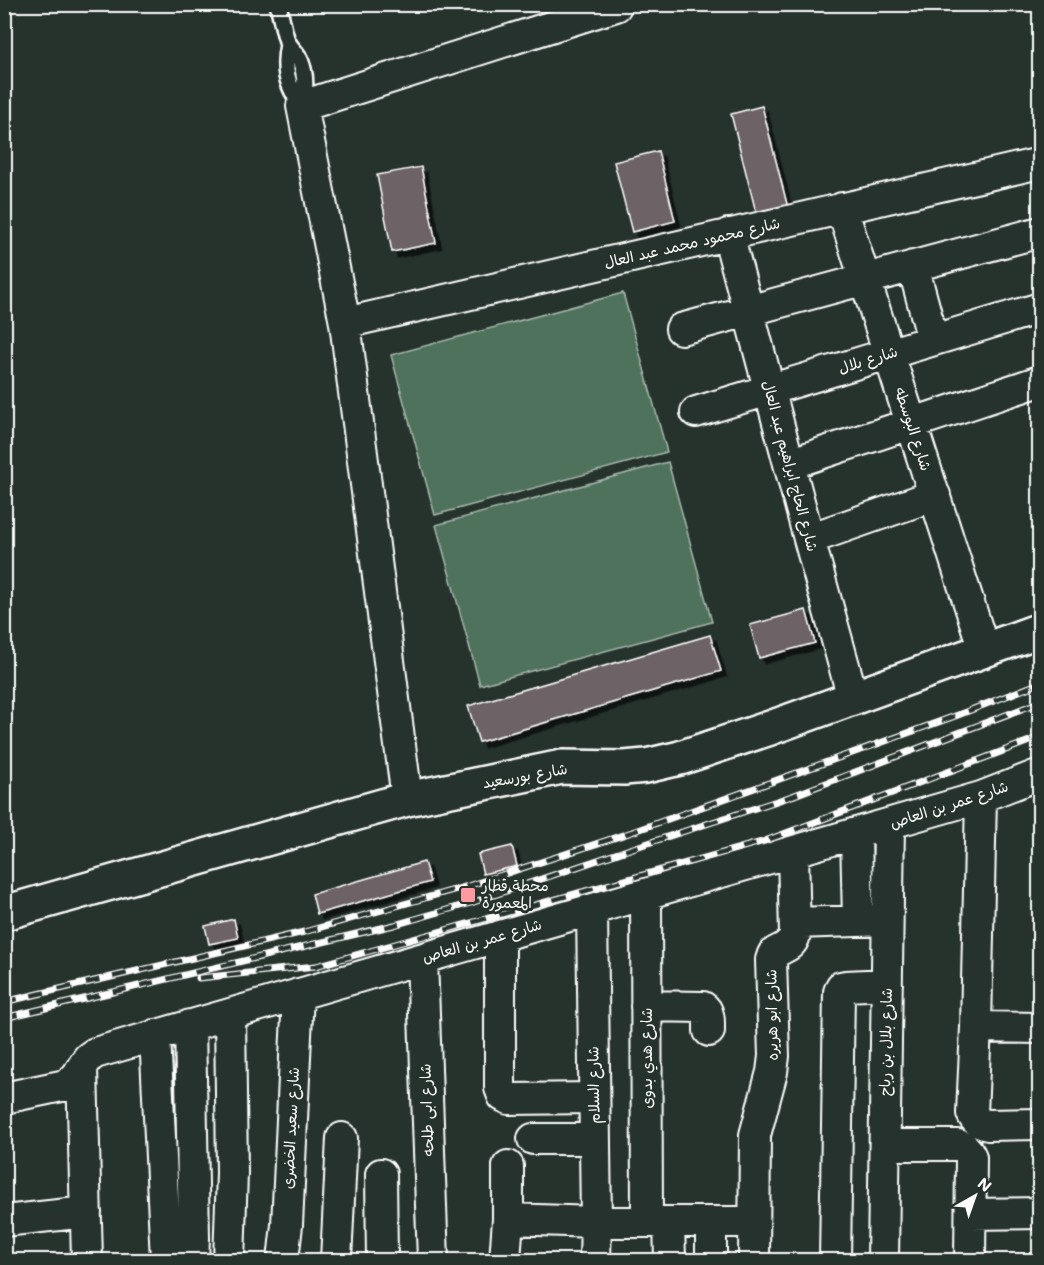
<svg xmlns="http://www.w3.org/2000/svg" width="1044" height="1265" font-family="Mali,'Playpen Sans Arabic',sans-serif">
	<defs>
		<filter id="shadow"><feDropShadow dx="5.5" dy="5.5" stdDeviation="0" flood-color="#0009"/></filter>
	</defs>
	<rect width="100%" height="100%" fill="#26332d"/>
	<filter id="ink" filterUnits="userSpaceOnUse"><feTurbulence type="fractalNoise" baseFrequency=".0167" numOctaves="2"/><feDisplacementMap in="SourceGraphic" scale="12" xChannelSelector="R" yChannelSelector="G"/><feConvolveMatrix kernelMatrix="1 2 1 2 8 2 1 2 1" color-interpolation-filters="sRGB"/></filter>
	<g filter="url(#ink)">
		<path fill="#50725c" stroke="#a8b8ae" stroke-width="1.5" d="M 623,293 L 667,452 L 435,515 L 391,355 Z
			M 668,462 L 712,622 L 480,685 L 436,525 Z"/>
		<path fill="#6d6266" stroke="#fff" stroke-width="1.5" filter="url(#shadow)" d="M 762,106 L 789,212 L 758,220 L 731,114 Z
			M 658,151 L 675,221 L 632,232 L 614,162 Z
			M 421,167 L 436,243 L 392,252 L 377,175 Z
			M 806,610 L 815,643 L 759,658 L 750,625 Z
			M 710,635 L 721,671 L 479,742 L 468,706 Z
			M 512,846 L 517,866 L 483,874 L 478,854 Z
			M 424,862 L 430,882 L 317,914 L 312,894 Z
			M 234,919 L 238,938 L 209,944 L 205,926 Z"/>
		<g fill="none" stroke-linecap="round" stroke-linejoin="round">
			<defs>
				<path id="service" d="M 278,4 C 281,16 283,29 287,41 C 290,47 295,51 298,56 C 307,72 306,89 302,106
					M 288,44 C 283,69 286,85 302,106"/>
				<path id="minor" d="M 842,208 L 984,650
					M 728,234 L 809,539 L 853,698
					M 913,266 L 933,340
					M 345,323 L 1040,163
					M 681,329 L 1040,232
					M 696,412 L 1040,308
					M 789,464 L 1040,381
					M 809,539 L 935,495
					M 981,797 L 976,1027 L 972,1113 C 975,1121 979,1123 988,1125 L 1040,1124
					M 407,799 L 345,323 L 302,106 L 616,6
					M 856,834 L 858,921
					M 646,894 L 647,1222
					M 592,910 L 596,1222 L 595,1260
					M 795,923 L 887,920
					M 500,936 L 500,1088 L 503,1096 L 509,1099 L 594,1098
					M 422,959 L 433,1260
					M 646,1006 L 703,1007 C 710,1011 709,1023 709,1031
					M 190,1025 L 194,1238 L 193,1260
					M 976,1027 L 1040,1028
					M 155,1035 L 166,1260
					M 82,1068 L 87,1260
					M 4,1098 L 66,1085 L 76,1077 L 88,1058 L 95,1053 L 981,797 L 1040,774
					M 533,1139 L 594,1139
					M 885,1145 L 958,1145 C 965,1147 968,1150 971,1157 L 970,1260
					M 381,1174 L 382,1260
					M 971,1214 L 1040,1213
					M 508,1219 L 596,1222 L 754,1222
					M 4,1221 L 86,1212
					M 669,1222 L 670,1260
					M 711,1222 L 711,1260
					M 229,1260 L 232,1173 L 230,1014
					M 283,1260 L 287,1225 L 298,994
					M 336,1260 L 342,1138
					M 505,1260 L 508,1219 L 508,1166
					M 754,1260 L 755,1135 L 772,1072 L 774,1056 L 771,960 L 773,954 C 782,947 792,948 795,935 L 793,852
					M 835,1260 L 839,992 L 841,987 L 846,986 L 887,984
					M 883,1260 L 889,824"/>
				<path id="primary" d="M 4,913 L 407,799 L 562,767 L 624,768 L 646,766 L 680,758 L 770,728 L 1040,630"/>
			</defs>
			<use href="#service" stroke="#fff" stroke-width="20"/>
			<use href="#minor" stroke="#fff" stroke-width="34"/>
			<use href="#primary" stroke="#fff" stroke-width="38"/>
			<use href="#service" stroke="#26332d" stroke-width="15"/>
			<use href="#minor" stroke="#26332d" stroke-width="30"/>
			<use href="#primary" stroke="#26332d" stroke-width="33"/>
			<defs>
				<path id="rail" d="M 199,978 L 316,966 L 765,841 L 1040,737
					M 4,1002 L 304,932 L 468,886 L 632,832 L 958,715 L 1040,683
					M 4,1018 L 394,925 L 471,903 L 636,847 L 792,796 L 1040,702"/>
			</defs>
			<use href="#rail" stroke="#fff" stroke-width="7"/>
			<use href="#rail" stroke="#26332d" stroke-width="4.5" stroke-dasharray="14" stroke-linecap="butt"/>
		</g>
	</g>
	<rect fill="#ff9aa2" stroke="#26332d" stroke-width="2" x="460" y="887" width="16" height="16" rx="3"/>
	<g text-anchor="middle" stroke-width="6" stroke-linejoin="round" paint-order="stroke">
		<g font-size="15" fill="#fff" stroke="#26332d">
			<text transform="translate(692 243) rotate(-13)" y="5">شارع محمود محمد عبد العال</text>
			<text transform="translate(868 360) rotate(-17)" y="5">شارع بلال</text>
			<text transform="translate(913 429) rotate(72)" y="5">شارع البوسطه</text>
			<text transform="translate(790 466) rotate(75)" y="5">شارع الحاج ابراهيم عبد العال</text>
			<text transform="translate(525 776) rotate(-10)" y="5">شارع بورسعيد</text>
			<text transform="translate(949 805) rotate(-18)" y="5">شارع عمر بن العاص</text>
			<text transform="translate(482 941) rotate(-16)" y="5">شارع عمر بن العاص</text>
			<text transform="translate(772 1015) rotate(-91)" y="5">شارع ابو هريره</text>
			<text transform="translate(886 1042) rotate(-89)" y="5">شارع بلال بن رباح</text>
			<text transform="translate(647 1058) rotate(-90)" y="5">شارع هدي بدوى</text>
			<text transform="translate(594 1085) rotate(-91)" y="5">شارع السلام</text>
			<text transform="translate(427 1110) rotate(-92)" y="5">شارع ابى طلحه</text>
			<text transform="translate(291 1128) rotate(-87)" y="5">شارع سعيد الخضرى</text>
		</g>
		<g font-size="15" fill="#fff" stroke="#26332d" text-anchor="start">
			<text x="482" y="891">محطة قطار<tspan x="482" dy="17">المعمورة</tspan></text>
		</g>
	</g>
	<rect width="1044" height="1265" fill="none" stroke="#26332d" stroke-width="24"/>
	<rect x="12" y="12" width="1020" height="1241" fill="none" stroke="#fff" stroke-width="2" filter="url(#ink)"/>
	<g transform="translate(975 1196) rotate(40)" stroke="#26332d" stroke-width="4.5" paint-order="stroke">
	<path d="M0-4.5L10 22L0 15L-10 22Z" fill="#ffffff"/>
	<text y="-9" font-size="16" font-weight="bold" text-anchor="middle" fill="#ffffff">N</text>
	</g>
</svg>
